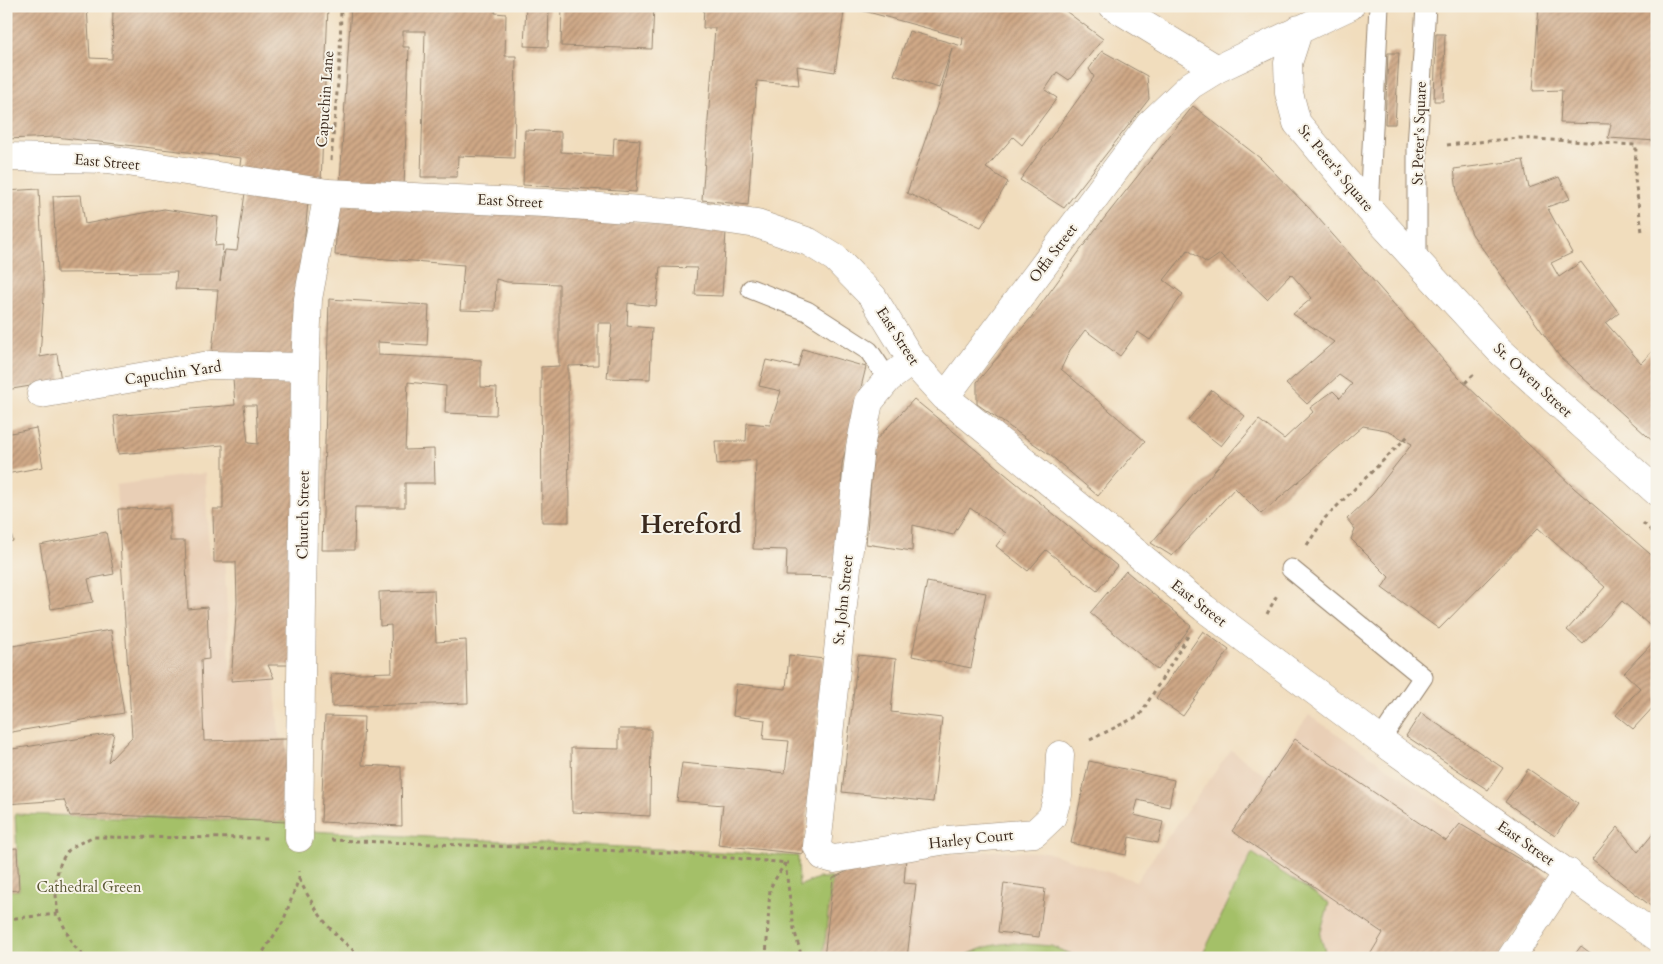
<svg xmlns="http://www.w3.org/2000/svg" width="1663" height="964" font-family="Cardo,serif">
	<defs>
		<pattern id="building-hatch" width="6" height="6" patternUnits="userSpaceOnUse" patternTransform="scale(1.25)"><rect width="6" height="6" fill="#cfa886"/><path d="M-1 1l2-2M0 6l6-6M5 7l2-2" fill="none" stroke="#a9896d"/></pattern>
	</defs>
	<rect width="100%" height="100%" fill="#f7f3e8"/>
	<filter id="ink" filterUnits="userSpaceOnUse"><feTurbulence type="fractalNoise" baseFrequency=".02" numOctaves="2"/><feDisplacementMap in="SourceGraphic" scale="10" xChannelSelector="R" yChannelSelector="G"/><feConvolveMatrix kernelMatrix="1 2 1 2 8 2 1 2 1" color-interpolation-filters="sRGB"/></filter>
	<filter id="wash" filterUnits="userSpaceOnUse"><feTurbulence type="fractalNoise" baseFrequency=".0096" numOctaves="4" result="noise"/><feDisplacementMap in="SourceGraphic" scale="20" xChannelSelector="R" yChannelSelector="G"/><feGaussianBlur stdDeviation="1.12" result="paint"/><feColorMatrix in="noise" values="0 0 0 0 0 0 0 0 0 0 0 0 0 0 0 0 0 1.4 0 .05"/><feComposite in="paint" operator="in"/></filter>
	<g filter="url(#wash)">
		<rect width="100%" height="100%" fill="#f1ddbd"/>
		<path fill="#e9cfb6" d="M 205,473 L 209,555 L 224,555 L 231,681 L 274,678 L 287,822 L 111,815 L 108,762 L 132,737 L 116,485 Z
			M 1309,715 L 1551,878 L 1498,958 L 824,958 L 833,878 L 906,857 L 996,851 L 1046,852 L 1136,881 L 1231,750 L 1265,775 Z"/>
		<path fill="#a4c067" stroke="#707542" d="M 15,814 L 287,822 L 310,831 L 798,856 L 799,886 L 818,878 L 832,878 L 823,958 L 6,958 L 6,891 L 19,890 Z
			M 1252,853 L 1329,903 L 1320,935 L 1327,958 L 1201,958 Z
			M 1013,943 L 1051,946 L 1080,958 L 962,958 C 979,948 993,944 1013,943 Z"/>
		<g id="blocks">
			<path fill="url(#building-hatch)" fill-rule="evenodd" d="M 6,6 L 87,6 L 90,58 L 112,59 L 113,6 L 328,6 L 321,183 L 239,171 L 241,158 L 55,137 L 6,139 Z
				M 351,6 L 496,6 L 495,13 L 506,14 L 505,56 L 516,56 L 514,158 L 458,156 L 457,177 L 421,177 L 425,31 L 403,31 L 403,47 L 409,47 L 404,187 L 340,182 Z
				M 526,6 L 549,6 L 548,47 L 524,46 Z
				M 562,6 L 654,6 L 652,49 L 561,46 Z
				M 704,6 L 845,6 L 835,72 L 797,66 L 799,85 L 757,81 L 748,205 L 702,200 L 715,28 L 703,28 Z
				M 846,6 L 1059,6 L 1103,39 L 1069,80 L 1057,72 L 1045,90 L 1057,98 L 1022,145 L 1013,137 L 986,168 L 1008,182 L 981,227 L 907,193 L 941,94 L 952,48 L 939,88 L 894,75 L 909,31 L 962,46 L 963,38 Z
				M 1539,6 L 1657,6 L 1657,141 L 1608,138 L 1611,124 L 1560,123 L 1562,90 L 1533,91 Z
				M 1436,34 L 1445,34 L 1443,101 L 1434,101 Z
				M 1102,51 L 1147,76 L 1149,99 L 1064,208 L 1020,180 L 1094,77 L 1089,69 Z
				M 1388,53 L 1399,53 L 1395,124 L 1385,124 Z
				M 1193,106 L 1260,158 L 1311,210 L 1459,378 L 1574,488 L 1657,560 L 1657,632 L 1622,601 L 1583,644 L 1567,630 L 1605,587 L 1538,528 L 1439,629 L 1382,588 L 1389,577 L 1351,539 L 1355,529 L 1347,519 L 1373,494 L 1412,444 L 1386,430 L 1363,426 L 1261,514 L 1235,488 L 1172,556 L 1151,543 L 1259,420 L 1284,439 L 1313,412 L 1310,408 L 1333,391 L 1340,398 L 1352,384 L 1339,375 L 1307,404 L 1286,384 L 1334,342 L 1293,314 L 1312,298 L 1291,274 L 1267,299 L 1220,254 L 1207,263 L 1188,250 L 1164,280 L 1183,294 L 1150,340 L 1138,332 L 1120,356 L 1085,330 L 1070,350 L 1061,369 L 1145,441 L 1098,496 L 1050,455 L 977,404 L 977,382 L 1030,319 L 1095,230 Z
				M 525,130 L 561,132 L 561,152 L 613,156 L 614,138 L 640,140 L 636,192 L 523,185 Z
				M 1523,160 L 1529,188 L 1559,177 L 1570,199 L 1547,207 L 1572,253 L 1551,263 L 1559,277 L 1581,262 L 1619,313 L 1606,323 L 1641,363 L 1657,346 L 1657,445 L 1560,357 L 1472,234 L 1458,199 L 1454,169 Z
				M 39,189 L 44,296 L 40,357 L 57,354 L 61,381 L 6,390 L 6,191 Z
				M 245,193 L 308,202 L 293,361 L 212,353 L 218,290 L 175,289 L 177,272 L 57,273 L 53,196 L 81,195 L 85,224 L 164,209 L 218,217 L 215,246 L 223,245 L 220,281 L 225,250 L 237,251 Z
				M 338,204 L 614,219 L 726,232 L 722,296 L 695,295 L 697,268 L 660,267 L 656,306 L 628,303 L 627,326 L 652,328 L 650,379 L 607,378 L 612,323 L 598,323 L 598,365 L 568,366 L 569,522 L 542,522 L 541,367 L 559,366 L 559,284 L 507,282 L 496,279 L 495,311 L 460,310 L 464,265 L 335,255 Z
				M 329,299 L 429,305 L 427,345 L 378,342 L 378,355 L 481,360 L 481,387 L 497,388 L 496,415 L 445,413 L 446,386 L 408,382 L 405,450 L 434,449 L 435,483 L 405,483 L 405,507 L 355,507 L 354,550 L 322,550 Z
				M 803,349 L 866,367 L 842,464 L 839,577 L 786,576 L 787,550 L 753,549 L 756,460 L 717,464 L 715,441 L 746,441 L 747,423 L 770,425 L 781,391 L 759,386 L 766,360 L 798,367 Z
				M 294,375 L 298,665 L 268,665 L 274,678 L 231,681 L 237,603 L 236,562 L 214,562 L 213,509 L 223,509 L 223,445 L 118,454 L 114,416 L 235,405 L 233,378 ZM 244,405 L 256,405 L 258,444 L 248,443 Z
				M 1212,390 L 1245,416 L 1221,446 L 1188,420 Z
				M 914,399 L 1117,566 L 1097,591 L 1046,550 L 1028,571 L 996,546 L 1006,533 L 970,508 L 953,535 L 913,525 L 912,551 L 866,544 L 874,442 Z
				M 36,428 L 43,467 L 6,474 L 6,434 Z
				M 170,508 L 170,541 L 185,541 L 188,609 L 207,607 L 209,659 L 201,660 L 204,741 L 287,739 L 287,822 L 111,815 L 70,816 L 64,800 L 6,804 L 6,750 L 114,733 L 108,762 L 132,737 L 118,509 Z
				M 6,512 L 13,541 L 6,543 Z
				M 106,532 L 114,574 L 88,579 L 93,602 L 51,609 L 40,545 Z
				M 1126,571 L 1191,626 L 1158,670 L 1090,613 Z
				M 927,582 L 986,593 L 971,668 L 912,656 Z
				M 434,590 L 436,642 L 466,640 L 468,703 L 332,707 L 331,674 L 392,672 L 391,625 L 380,626 L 379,592 Z
				M 111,630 L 124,713 L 6,733 L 6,647 Z
				M 1203,631 L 1229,650 L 1183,716 L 1156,698 Z
				M 1657,638 L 1657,703 L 1633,729 L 1616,715 L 1640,688 L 1624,673 Z
				M 789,655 L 824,659 L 803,854 L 718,845 L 723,805 L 677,801 L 682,763 L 785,773 L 789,741 L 763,739 L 765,720 L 733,716 L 736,684 L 786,689 Z
				M 858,655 L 896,659 L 891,712 L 942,718 L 933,802 L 842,792 Z
				M 1421,713 L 1503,768 L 1488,790 L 1406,736 Z
				M 325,716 L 364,717 L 362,765 L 401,767 L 402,826 L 321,822 Z
				M 619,729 L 651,729 L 650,816 L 572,812 L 571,748 L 619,749 Z
				M 1295,739 L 1446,841 L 1460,824 L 1551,878 L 1498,958 L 1368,958 L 1383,933 L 1232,831 Z
				M 1089,761 L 1174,780 L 1169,807 L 1138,800 L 1134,815 L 1163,822 L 1158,843 L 1129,837 L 1126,855 L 1071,843 Z
				M 1528,769 L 1578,803 L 1555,836 L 1505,802 Z
				M 1618,827 L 1638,852 L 1657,829 L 1657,911 L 1592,859 Z
				M 17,848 L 19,890 L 6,891 L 6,849 Z
				M 906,857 L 904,883 L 916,884 L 907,958 L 824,958 L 833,878 L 866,862 Z
				M 1004,883 L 1045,889 L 1039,937 L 998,932 Z
				M 1581,946 L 1597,958 L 1572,958 Z"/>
		</g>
	</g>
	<g filter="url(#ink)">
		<use href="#blocks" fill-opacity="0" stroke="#96846e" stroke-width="1"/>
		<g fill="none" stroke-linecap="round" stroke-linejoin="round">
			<defs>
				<path id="lane" d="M 1369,209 L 1379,6
					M 1417,260 L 1417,147 L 1426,6
					M 751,289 L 807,311 L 869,351 L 888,379
					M 1291,569 L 1423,677 L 1380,740"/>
				<path id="street" d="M 1113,6 L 1217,69
					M 1299,29 L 1288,63 L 1289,93 L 1297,123 L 1369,209 L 1499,350 L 1657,492
					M 6,157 L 108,159 L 328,193 L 545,203 L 682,213 L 757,224 L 809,242 L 835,258 L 873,297 L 912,361 L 945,397 L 1204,608 L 1380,740 L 1657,937
					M 912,361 L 888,379 L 869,402 L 860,447 L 817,846 L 823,856 L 834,859 L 947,840 L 1035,833 L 1052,817 L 1058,795 L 1060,755
					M 41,394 L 209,365 L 305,367
					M 945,397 L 1149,125 L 1191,85 L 1217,69 L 1350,6
					M 299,838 L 305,367 L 308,299 L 328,193
					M 1511,958 L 1568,872"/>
			</defs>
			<use href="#lane" stroke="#96846e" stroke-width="21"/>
			<use href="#street" stroke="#96846e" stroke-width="29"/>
			<path stroke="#96846e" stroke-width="3" stroke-dasharray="4 4" stroke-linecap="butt" d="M 1447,145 L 1519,138 L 1636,145 L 1635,179 L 1642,232
				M 331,160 L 340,59 L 341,6
				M 1465,383 L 1475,373
				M 1643,523 L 1657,536
				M 1307,545 L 1325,518 L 1408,436
				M 1267,614 L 1277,595
				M 1090,740 L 1140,715 L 1188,636
				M 331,840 L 674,853 L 789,863
				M 785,863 L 794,929 L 802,958
				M 299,879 C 318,915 330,934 364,958
				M 58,914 C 55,892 53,869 68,851 C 73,845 85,841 92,837 L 267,838
				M 6,919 L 58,914 L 73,945 L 86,958
				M 259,958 L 283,922 L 299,878 L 299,871
				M 766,958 L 770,888 L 785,863"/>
			<use href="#lane" stroke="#fff" stroke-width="19"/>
			<use href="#street" stroke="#fff" stroke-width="28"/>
		</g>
	</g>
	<g text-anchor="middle" stroke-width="4" stroke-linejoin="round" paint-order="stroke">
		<g font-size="15" fill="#3b2a1e" stroke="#f7f3e8">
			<text transform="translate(325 99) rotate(-86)" y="5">Capuchin Lane</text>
			<text transform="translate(1419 133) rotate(-88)" y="5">St Peter's Square</text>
			<text transform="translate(107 162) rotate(5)" y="5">East Street</text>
			<text transform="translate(1336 168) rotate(50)" y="5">St. Peter's Square</text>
			<text transform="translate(510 201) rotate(3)" y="5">East Street</text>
			<text transform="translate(1053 253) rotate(-53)" y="5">Offa Street</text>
			<text transform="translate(898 336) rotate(57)" y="5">East Street</text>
			<text transform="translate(173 373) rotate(-8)" y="5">Capuchin Yard</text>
			<text transform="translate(1533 380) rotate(43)" y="5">St. Owen Street</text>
			<text transform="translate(303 515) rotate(-89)" y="5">Church Street</text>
			<text transform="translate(843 600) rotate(-84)" y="5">St. John Street</text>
			<text transform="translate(1199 603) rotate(38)" y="5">East Street</text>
			<text transform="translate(971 839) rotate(-6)" y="5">Harley Court</text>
			<text transform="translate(1526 843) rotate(35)" y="5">East Street</text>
		</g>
		<g font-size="15" fill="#5a5734" stroke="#f7f3e8">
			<text x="89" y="892">Cathedral Green</text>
		</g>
		<g font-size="25" font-weight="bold" fill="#3b2a1e" stroke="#f7f3e8">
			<text x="691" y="533">Hereford</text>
		</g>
	</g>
	<rect width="1663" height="964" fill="none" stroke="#f7f3e8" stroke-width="25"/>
</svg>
